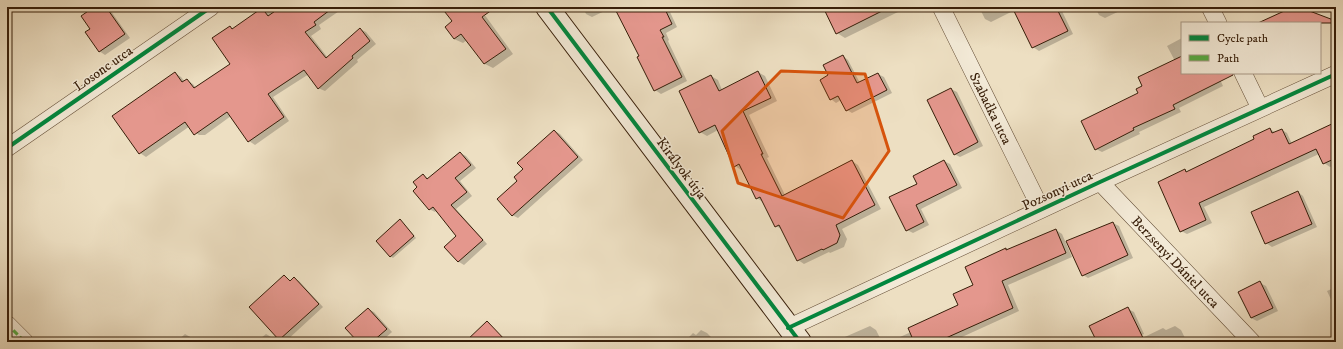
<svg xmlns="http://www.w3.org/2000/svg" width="1343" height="349" font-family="'IM FELL DW Pica',serif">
	<rect width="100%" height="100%" fill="#eddfc2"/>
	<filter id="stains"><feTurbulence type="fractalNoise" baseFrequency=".005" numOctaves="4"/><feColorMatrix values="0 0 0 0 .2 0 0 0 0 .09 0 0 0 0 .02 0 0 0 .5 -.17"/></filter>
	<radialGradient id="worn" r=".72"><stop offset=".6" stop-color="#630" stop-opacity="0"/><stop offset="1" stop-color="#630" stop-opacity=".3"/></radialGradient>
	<path fill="#0003" d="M 96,7 L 108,7 L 130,38 L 105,55 L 99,51 L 92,29 Z
		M 271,7 L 345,7 L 319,25 L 321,29 L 311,36 L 328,58 L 360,29 L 366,32 L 376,44 L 357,60 L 358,62 L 325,91 L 318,88 L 309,74 L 273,97 L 289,121 L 255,145 L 249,141 L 231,116 L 205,135 L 199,135 L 193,131 L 190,126 L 146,157 L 140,153 L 175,73 L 181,77 L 185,82 L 187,80 L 193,84 L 196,88 L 231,65 L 230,27 L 234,29 L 262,9 L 265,11 Z
		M 443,7 L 479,7 L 513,54 L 493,68 L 485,64 L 467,40 L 463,43 L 454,39 L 453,22 Z
		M 583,7 L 613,7 L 592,17 L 586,14 Z
		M 616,7 L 661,7 L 670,12 L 677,27 L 666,33 L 669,40 L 668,41 L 687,81 L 661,94 L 655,90 L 640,57 Z
		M 824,7 L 895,7 L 898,12 L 845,38 L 837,33 Z
		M 979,7 L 1013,7 L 1015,10 L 991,22 L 985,19 Z
		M 1038,7 L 1060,7 L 1073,34 L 1039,51 L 1033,47 Z
		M 1095,7 L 1128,7 L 1105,18 L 1099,15 Z
		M 1182,38 L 1182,73 L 1217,73 L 1223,86 L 1179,108 L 1181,112 L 1139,132 L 1140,134 L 1102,152 L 1096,149 L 1144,86 L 1175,61 L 1167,46 Z
		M 843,56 L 848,60 L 860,83 L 878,74 L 884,77 L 892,93 L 852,113 L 847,110 L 841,100 L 836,103 L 831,99 L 829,76 Z
		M 758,72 L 765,76 L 777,101 L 749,115 L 769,157 L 767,158 L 785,195 L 852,161 L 858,165 L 881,209 L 842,229 L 847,239 L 844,247 L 830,253 L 829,252 L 804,264 L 798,260 L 783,230 L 776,226 L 764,203 L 757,198 L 743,169 L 741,170 L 735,166 L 718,130 L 707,136 L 700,132 L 711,76 L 718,80 L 722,90 Z
		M 951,89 L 957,92 L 983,146 L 960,157 L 954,154 Z
		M 1336,123 L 1336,164 L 1330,167 L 1324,163 L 1319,154 L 1204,207 L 1212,223 L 1187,234 L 1181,231 L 1185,170 L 1188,172 L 1256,140 L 1270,129 L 1276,133 L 1282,130 L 1287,133 L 1292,144 Z
		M 555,131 L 560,134 L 583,160 L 518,218 L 512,215 L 519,181 L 525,169 Z
		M 460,153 L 466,156 L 476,168 L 460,181 L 472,196 L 456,209 L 487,244 L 464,265 L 459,262 L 445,247 L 458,236 L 437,210 L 435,212 L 429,209 L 418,188 L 423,175 L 429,179 Z
		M 944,161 L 950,164 L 962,188 L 921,209 L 929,225 L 913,233 L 907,230 L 918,184 Z
		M 1298,192 L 1303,196 L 1317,227 L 1272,247 L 1266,243 Z
		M 400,220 L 416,238 L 393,258 L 390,256 Z
		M 1113,223 L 1119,226 L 1133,258 L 1088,278 L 1083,275 Z
		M 1056,230 L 1062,234 L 1072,257 L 1008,285 L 1019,311 L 951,342 L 889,342 L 911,332 L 960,306 L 974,285 L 1006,249 L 1008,250 Z
		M 284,276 L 291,281 L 294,278 L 299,281 L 323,307 L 285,342 L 280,339 Z
		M 1260,283 L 1266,286 L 1278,311 L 1257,321 L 1251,318 Z
		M 1336,287 L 1336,310 L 1327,291 Z
		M 368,309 L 374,312 L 392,332 L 381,342 L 359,342 Z
		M 1128,309 L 1134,312 L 1144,334 L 1127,342 L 1098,342 Z
		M 870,326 L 876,330 L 882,342 L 839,342 L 838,340 Z
		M 1175,326 L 1181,330 L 1187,342 L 1134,342 L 1163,328 L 1166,330 Z
		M 701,330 L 707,333 L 716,342 L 684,342 L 693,333 L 696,335 Z
		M 185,334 L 192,338 L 195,342 L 176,342 Z
		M 266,334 L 273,338 L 277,342 L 256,342 Z
		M 210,337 L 217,341 L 218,342 L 204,342 Z"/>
	<path fill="#e4978d" stroke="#371e09" d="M 94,7 L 106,7 L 125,34 L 99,52 L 85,32 L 90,29 L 81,16 Z
		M 281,7 L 334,7 L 314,22 L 316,25 L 305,32 L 326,58 L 360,28 L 370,41 L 352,56 L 353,58 L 318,89 L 304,70 L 268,94 L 284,117 L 248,142 L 227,112 L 194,135 L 185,122 L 139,154 L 112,116 L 175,72 L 182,82 L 187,79 L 194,88 L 230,64 L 212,38 L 230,26 L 232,29 L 262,8 L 268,16 Z
		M 441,7 L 496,7 L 482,17 L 506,49 L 484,64 L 461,34 L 454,39 L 445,27 L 452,21 Z
		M 614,7 L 664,7 L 672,24 L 660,30 L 664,37 L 662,37 L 682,77 L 654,91 L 637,57 L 639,56 Z
		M 823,7 L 890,7 L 836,34 Z
		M 1012,7 L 1056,7 L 1068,31 L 1032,48 Z
		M 1293,7 L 1299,7 L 1336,21 L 1336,23 L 1258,23 Z
		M 843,55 L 857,83 L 878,73 L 887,90 L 846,111 L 838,96 L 830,100 L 820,80 L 828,75 L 823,65 Z
		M 1182,56 L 1182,73 L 1233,73 L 1233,75 L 1173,105 L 1175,109 L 1133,128 L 1134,130 L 1095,150 L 1081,121 L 1138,93 L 1136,89 L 1142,86 L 1138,77 Z
		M 758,71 L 771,98 L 743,111 L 763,154 L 761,154 L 782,196 L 852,160 L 875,205 L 836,225 L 840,235 L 837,243 L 823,250 L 822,249 L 797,261 L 779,225 L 775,227 L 760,197 L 756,199 L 739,164 L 734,167 L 715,125 L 699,133 L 679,91 L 711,75 L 719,91 Z
		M 951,88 L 978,142 L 954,155 L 927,100 Z
		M 1336,122 L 1336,158 L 1323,164 L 1316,149 L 1199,203 L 1206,220 L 1180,232 L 1158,182 L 1185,169 L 1186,172 L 1254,139 L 1253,136 L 1270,128 L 1272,133 L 1282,129 L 1289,144 Z
		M 554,130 L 578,157 L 512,216 L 497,199 L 517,181 L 514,177 L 523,169 L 517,163 Z
		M 460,152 L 471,165 L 455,178 L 467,192 L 451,205 L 483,240 L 458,262 L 444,247 L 456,236 L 433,207 L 429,210 L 413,191 L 417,187 L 413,182 L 423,174 L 427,179 Z
		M 944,160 L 957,185 L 916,205 L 924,222 L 906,231 L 889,197 L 917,184 L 913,176 Z
		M 1298,191 L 1312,224 L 1265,244 L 1251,212 Z
		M 400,219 L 414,236 L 390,257 L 376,241 Z
		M 1113,222 L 1128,255 L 1082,276 L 1066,241 Z
		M 1056,229 L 1066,253 L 1002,281 L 1013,308 L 937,342 L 914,342 L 908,328 L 958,305 L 953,294 L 973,285 L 965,267 L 1006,248 L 1006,250 Z
		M 284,275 L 290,281 L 294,277 L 319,304 L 279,340 L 249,307 Z
		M 1260,281 L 1273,308 L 1251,318 L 1238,292 Z
		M 1128,307 L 1145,342 L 1097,342 L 1089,326 Z
		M 368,308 L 387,329 L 372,342 L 358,342 L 345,328 Z
		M 487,321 L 507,342 L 465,342 Z"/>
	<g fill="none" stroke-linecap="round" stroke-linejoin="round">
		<defs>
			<g id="street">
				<path id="s1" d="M 941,7 L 1041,209"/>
				<path d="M 1210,7 L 1218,23"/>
				<path d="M 1243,73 L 1260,108"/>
				<path d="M 7,148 L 211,7"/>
				<path id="s2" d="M 1100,182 L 1252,342"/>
				<path d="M 7,324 L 25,342"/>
				<path d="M 788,328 L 1100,182 L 1336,74"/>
			</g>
			<path id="secondary" d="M 547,7 L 800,342"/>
		</defs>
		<use href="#street" stroke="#644e37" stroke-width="18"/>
		<use href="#secondary" stroke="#371e09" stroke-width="24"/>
		<use href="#street" stroke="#f3ead7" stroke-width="17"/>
		<use href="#secondary" stroke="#f3ead7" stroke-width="22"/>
		<path stroke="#55aa41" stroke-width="3" stroke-dasharray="6 3" stroke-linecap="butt" d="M 7,324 L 25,342"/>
		<defs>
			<path id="cycleway" d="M 547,7 L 800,342
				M 7,148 L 211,7
				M 788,328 L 1100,182 L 1336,74"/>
		</defs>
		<use href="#cycleway" stroke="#f3ead7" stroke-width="6"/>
		<use href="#cycleway" stroke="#00873e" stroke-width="4"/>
	</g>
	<path fill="#d6530c" fill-opacity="0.2" stroke="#d6530c" stroke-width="3" stroke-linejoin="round" d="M 781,71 L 865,74 L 889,151 L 843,218 L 738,183 L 722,131 Z"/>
	<g text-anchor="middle" stroke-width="3" stroke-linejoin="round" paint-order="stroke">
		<g font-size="14" fill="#371e09" stroke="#f3ead7">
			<text transform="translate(103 68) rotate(-35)" y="5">Losonc utca</text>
			<text dy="5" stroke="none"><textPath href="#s1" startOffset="113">Szabadka utca</textPath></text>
			<text transform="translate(682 168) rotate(53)" y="5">Királyok útja</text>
			<text transform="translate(1057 190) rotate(-25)" y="5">Pozsonyi utca</text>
			<text dy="5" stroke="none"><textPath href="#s2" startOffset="110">Berzsenyi Dániel utca</textPath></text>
		</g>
	</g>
	<rect width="1343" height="349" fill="none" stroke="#eddfc2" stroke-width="24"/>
	<rect x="8" y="8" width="1327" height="333" fill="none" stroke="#371e09" stroke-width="2"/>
	<rect x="12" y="12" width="1319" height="325" fill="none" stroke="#371e09"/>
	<rect x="1181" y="22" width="140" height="52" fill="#f3ead7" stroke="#a89885"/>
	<rect x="1189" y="35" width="20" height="6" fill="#00873e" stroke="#a89885"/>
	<text x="1217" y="42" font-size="12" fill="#371e09">Cycle path</text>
	<rect x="1189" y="55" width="20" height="6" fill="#55aa41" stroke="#a89885"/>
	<text x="1217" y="62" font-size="12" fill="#371e09">Path</text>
	<rect width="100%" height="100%" filter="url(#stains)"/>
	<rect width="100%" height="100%" fill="url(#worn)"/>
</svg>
